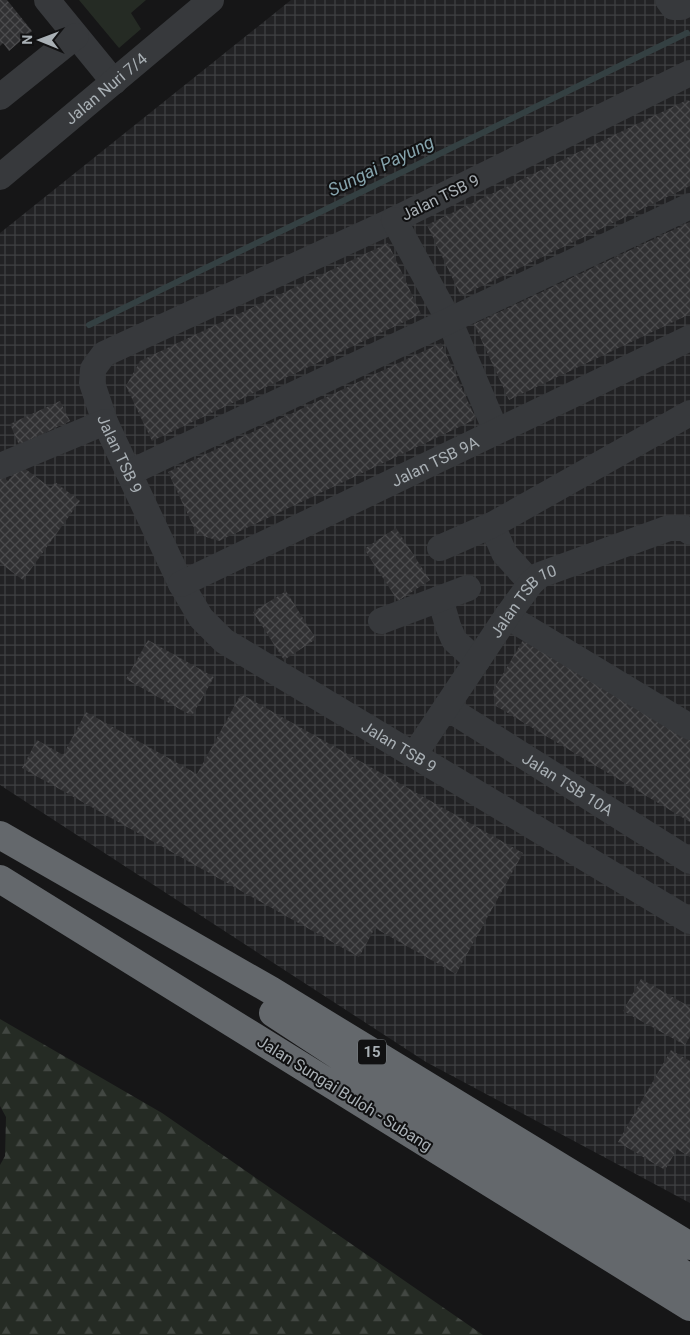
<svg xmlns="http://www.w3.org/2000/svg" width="690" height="1335" font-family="Roboto,sans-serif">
	<defs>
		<pattern id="industrial-grid" width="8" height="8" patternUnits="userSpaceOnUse" patternTransform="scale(1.25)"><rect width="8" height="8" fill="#222224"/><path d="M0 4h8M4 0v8" fill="none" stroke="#3f4042"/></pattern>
		<pattern id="forest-firs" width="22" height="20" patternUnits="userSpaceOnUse" patternTransform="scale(1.25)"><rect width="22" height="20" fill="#252b24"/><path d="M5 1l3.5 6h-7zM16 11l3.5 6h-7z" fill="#424742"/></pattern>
		<pattern id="building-cross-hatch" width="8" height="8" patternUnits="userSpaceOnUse" patternTransform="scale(1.25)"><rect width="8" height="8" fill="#313133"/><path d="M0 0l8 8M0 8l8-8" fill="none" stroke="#4c4c4e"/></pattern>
	</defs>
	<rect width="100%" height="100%" fill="#161617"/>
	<path fill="url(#industrial-grid)" d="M 291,0 L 690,0 L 690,1203 L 426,1062 L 0,785 L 0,233 Z"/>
	<path fill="#252b24" d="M 79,0 L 146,0 L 131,13 L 141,29 L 119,48 Z"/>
	<path fill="url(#forest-firs)" d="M 0,1019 L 162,1113 L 483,1335 L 0,1335 L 0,1165 L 5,1156 L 6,1117 L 0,1106 Z"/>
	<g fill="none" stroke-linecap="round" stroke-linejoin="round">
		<path stroke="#344042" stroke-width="6" d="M 89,325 L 687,33"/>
	</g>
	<path fill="url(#building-cross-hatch)" d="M 0,0 L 7,0 L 32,31 L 9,51 L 3,43 L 0,46 Z
		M 687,100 L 690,101 L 690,186 L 461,296 L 427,225 Z
		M 690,222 L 690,314 L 509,400 L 474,324 Z
		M 388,243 L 421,314 L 152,441 L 126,386 L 140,361 Z
		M 441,343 L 476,419 L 219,541 L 197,534 L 168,472 Z
		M 60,401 L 70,421 L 19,445 L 10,424 Z
		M 20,465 L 51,488 L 55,482 L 80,501 L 23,580 L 0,563 L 0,475 L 8,481 Z
		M 396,528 L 430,580 L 398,601 L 364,549 Z
		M 286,591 L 316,639 L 284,660 L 253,612 Z
		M 148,640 L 214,677 L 192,716 L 126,679 Z
		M 523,640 L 690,740 L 690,822 L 496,706 L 493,691 Z
		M 241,694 L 523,853 L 456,974 L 375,928 L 359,957 L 22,768 L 37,740 L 63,755 L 86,712 L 197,774 Z
		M 641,979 L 690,1007 L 690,1036 L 685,1045 L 623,1011 Z
		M 671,1050 L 690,1061 L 690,1157 L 677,1149 L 665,1170 L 618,1142 Z"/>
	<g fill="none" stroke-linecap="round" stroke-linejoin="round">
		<g stroke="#37393c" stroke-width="26">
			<path d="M 47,0 L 114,82"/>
			<path d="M 668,0 L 673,7 L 681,7 L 690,3"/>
			<path id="s1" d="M 690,73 L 394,220 L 104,354 L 93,369 L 92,383 L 105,422 L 181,584 L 201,618 L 224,641 L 690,921"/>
			<path d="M 0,97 L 76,36"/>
			<path id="s2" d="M 0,177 L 211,0"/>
			<path d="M 394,220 L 450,322 L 496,431"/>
			<path d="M 0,466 L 105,422"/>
			<path d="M 129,473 L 690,206"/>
			<path d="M 492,525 L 504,553 L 531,583"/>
			<path d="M 440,548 L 492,525 L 690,413"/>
			<path id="s3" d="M 181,584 L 690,338"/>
			<path d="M 440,598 L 448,626 L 454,640 L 477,661"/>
			<path d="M 507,616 L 690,727"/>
			<path d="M 381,621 L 468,588"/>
			<path id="s4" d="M 446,707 L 690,861"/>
			<path id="s5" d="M 414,755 L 507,616 L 531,583 L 540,575 L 669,528 L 684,528 L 690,532"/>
		</g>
		<path stroke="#64686c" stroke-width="28" d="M 0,835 L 272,991 L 690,1246
			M 0,879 L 690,1307
			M 273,1013 L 354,1066 L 455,1129 L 565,1201 L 690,1278"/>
	</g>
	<g text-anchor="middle" stroke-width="4" stroke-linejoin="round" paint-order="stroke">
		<rect fill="#111112" stroke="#7b8084" stroke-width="1" x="358" y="1039.5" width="28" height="25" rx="4"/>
		<g font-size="15" font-weight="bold" fill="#a9b0b5">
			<text x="372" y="1057">15</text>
		</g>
		<g font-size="16" fill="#a9b0b5" stroke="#111112">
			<text dy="6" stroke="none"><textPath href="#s2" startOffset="138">Jalan Nuri 7/4</textPath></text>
			<text transform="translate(440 197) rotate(-26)" y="6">Jalan TSB 9</text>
			<text dy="6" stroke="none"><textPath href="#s1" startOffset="759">Jalan TSB 9</textPath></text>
			<text dy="6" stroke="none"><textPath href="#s3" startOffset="282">Jalan TSB 9A</textPath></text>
			<text dy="6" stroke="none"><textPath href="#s5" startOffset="190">Jalan TSB 10</textPath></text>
			<text dy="6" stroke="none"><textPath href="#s1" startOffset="1179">Jalan TSB 9</textPath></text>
			<text dy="6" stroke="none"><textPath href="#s4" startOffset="144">Jalan TSB 10A</textPath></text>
			<text transform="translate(345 1093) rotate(32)" y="6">Jalan Sungai Buloh - Subang</text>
		</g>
		<g font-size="18" font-style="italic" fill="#85a3ac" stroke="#111112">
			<text transform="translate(381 166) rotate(-26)" y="6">Sungai Payung</text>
		</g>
	</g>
	<g transform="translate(40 40) rotate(271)" stroke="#111112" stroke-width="4" paint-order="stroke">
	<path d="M0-4L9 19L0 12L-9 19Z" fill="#a9b0b5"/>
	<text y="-8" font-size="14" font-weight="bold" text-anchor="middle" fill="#a9b0b5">N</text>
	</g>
</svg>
